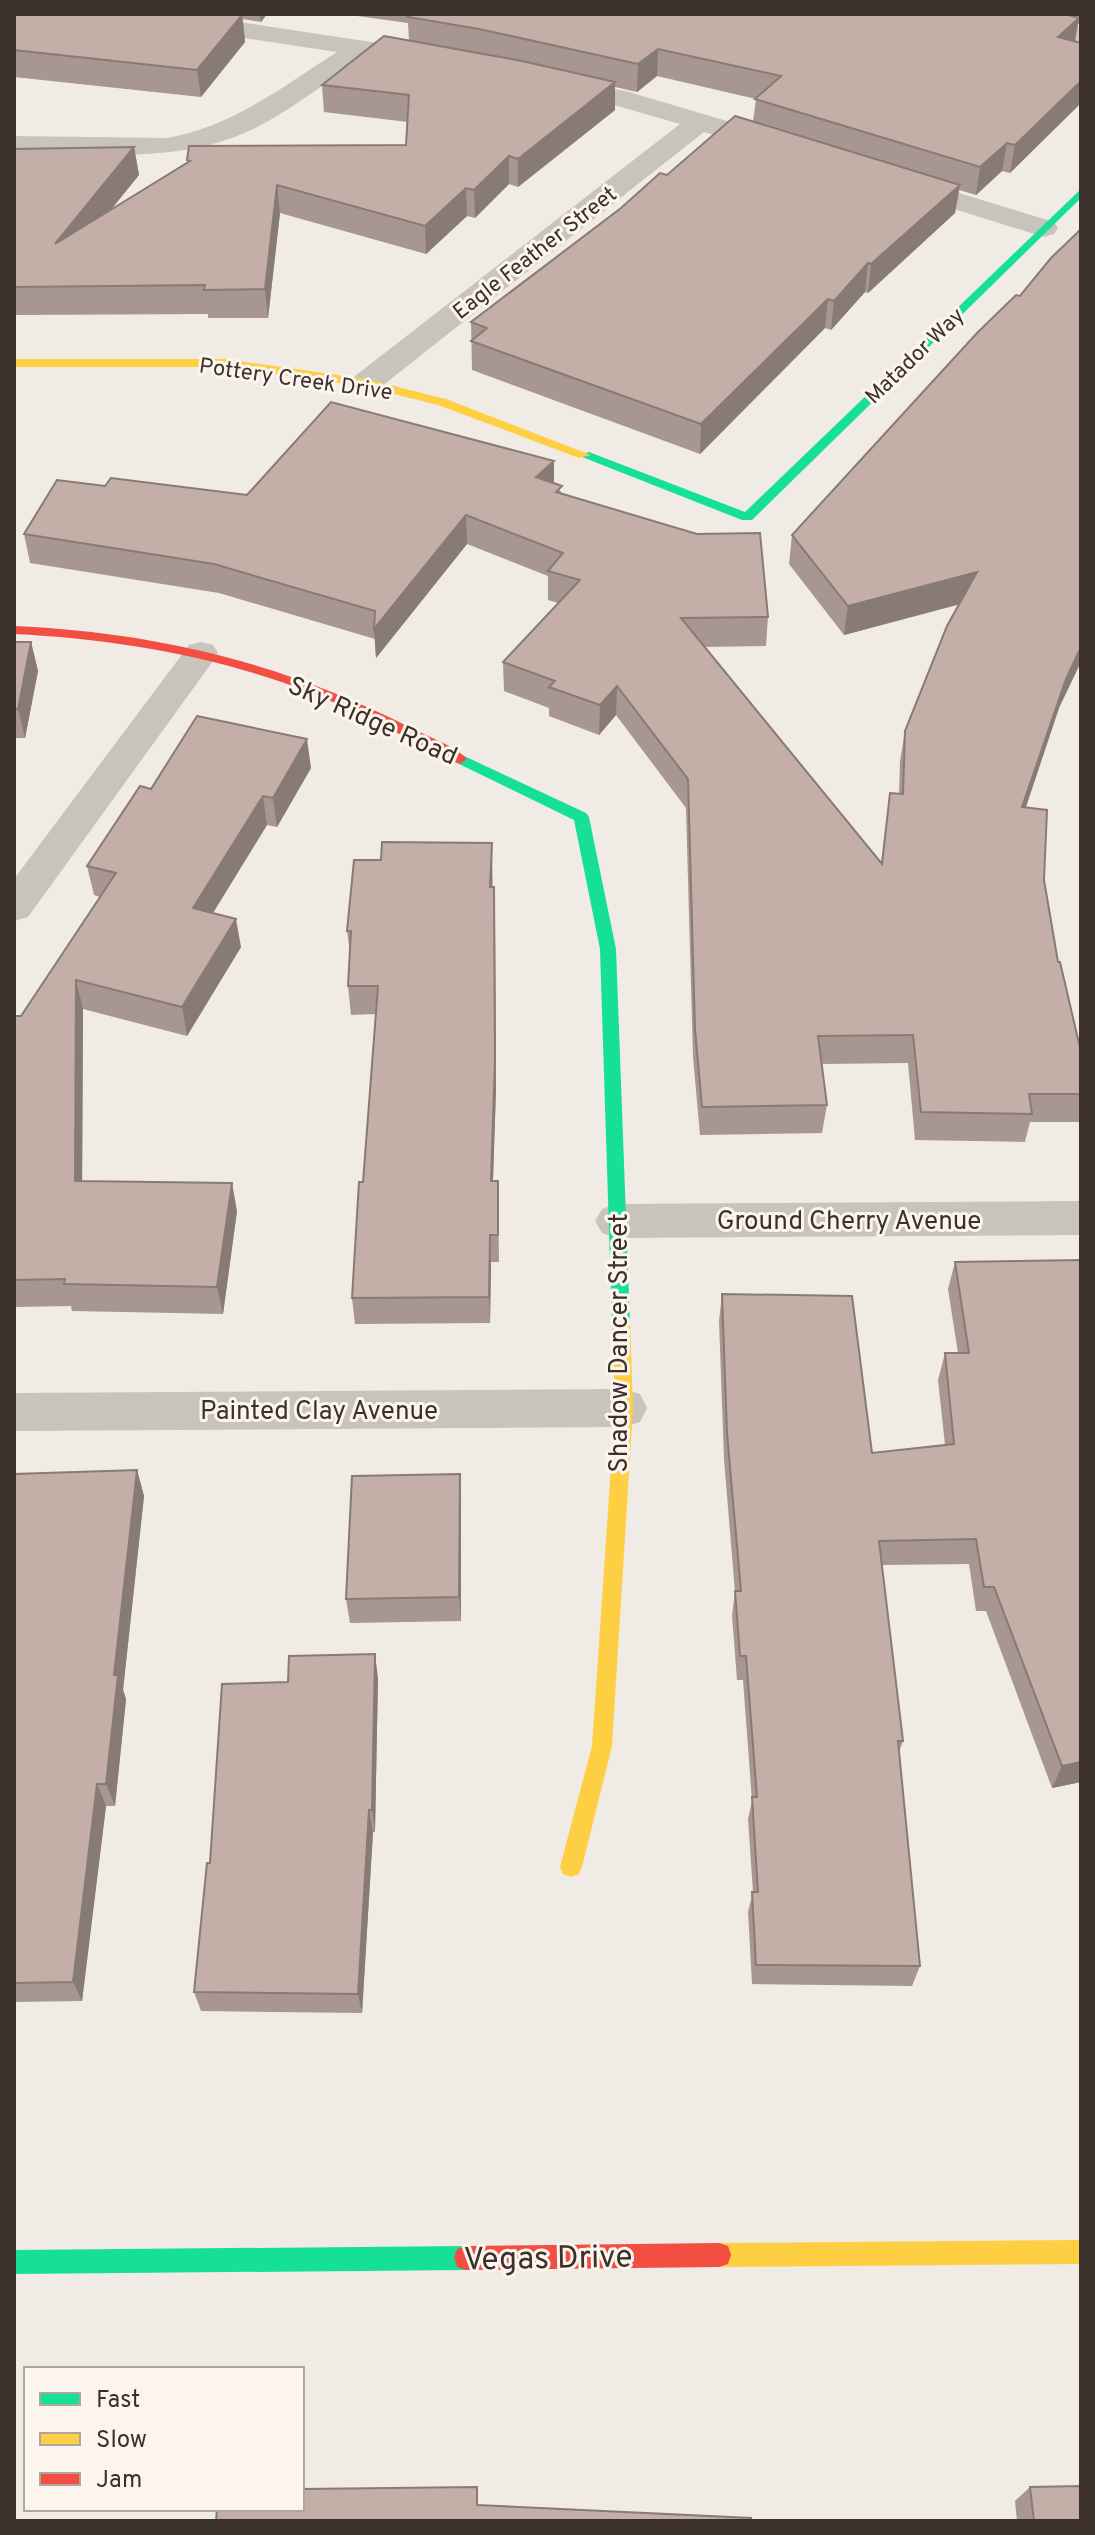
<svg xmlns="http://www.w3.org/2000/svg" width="1095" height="2535" font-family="Overpass,sans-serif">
	<rect width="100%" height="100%" fill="#f0ebe5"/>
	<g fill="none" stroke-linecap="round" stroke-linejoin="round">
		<path fill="#c9c3be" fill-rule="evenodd" d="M 125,14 L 187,14 L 424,50 L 433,53 L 437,58 L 433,63 L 424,66 L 365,57 C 329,80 289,112 251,130 C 177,165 93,153 14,152 L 14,136 L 167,138 C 232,127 282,87 337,52 L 138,22 L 129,19 Z
			M 989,14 L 1030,14 L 1081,28 L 1081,44 L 993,19 Z
			M 559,77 L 629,92 L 788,139 L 792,145 L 788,151 L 778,153 L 704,132 L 377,390 L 366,392 L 355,390 L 351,383 L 355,376 L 680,124 L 614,105 L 550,91 L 546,85 L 550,79 Z
			M 900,175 L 1054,222 L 1058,228 L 1054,234 L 1044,237 L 890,189 L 886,183 L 890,177 Z
			M 201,642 L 213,645 L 218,653 L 213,661 L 28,917 L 14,921 L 14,879 L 189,645 Z
			M 1081,1201 L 1081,1235 L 617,1238 L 602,1233 L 595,1221 L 602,1209 L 617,1204 Z
			M 624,1389 L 640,1394 L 647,1408 L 640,1422 L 624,1427 L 14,1431 L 14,1393 Z"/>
		<path fill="#16e098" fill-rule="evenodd" d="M 1081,189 L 1081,198 L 752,520 L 742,520 L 577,455 L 589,452 L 745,512 Z
			M 460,754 L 586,813 L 589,817 L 616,949 L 630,1324 L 627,1329 L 615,1329 L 612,1324 L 600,949 L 574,820 L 455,762 L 453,759 Z
			M 466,2246 L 475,2249 L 478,2258 L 475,2267 L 466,2270 L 14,2274 L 14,2250 Z"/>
		<path fill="#ffcf43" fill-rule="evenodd" d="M 14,359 L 225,359 L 366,379 L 446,399 L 591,455 L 579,458 L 438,405 L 366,387 L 225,367 L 14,367 Z
			M 621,1317 L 627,1319 L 630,1324 L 633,1408 L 612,1746 L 582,1867 L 579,1874 L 571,1877 L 563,1874 L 560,1867 L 592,1746 L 615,1408 L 612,1324 L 615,1319 Z
			M 1081,2240 L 1081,2264 L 719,2267 L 710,2264 L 707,2255 L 710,2246 L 719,2243 Z"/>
		<path fill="#f24e42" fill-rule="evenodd" d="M 14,626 C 153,632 284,663 409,727 C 426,736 454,745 467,759 L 460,764 L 455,762 C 408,739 361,713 312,693 C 216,656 116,639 14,634 Z
			M 719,2243 L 728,2246 L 731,2255 L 728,2264 L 719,2267 L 466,2270 L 457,2267 L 454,2258 L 457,2249 L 466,2246 Z"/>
	</g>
	<path fill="#a89690" d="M 14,14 L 267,14 L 261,22 L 243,19 L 245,42 L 201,97 L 14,77 Z
		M 343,14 L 1081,14 L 1081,25 L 1078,24 L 1075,41 L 1081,43 L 1081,103 L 1010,173 L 1002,171 L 976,195 L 959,190 L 955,213 L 868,293 L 865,292 L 831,330 L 825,328 L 700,454 L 472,370 L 471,322 L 667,175 L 753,122 L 756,99 L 657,76 L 637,92 L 615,87 L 615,110 L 518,187 L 509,184 L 475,218 L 467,216 L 426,254 L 280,213 L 268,318 L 208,318 L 208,314 L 14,315 L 14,149 L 134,147 L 139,175 L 110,210 L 187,163 L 187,160 L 406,145 L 408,122 L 324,112 L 322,85 L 409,40 L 408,23 Z
		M 977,333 L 1059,708 L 1026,807 L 1044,880 L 1058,962 L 1081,1052 L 1081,1122 L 1030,1122 L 1025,1142 L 915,1140 L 908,1063 L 821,1064 L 827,1105 L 822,1133 L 700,1135 L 693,1057 L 686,808 L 616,715 L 599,735 L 549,716 L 549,708 L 504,691 L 503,662 L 558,603 L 548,600 L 548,576 L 467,544 L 376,658 L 375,639 L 219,593 L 30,563 L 24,534 L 105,486 L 247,495 L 554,461 L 554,483 L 562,493 L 768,617 L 766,646 L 704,647 L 881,863 L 890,793 L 899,794 L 900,761 L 905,731 L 959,604 L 844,635 L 789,564 L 792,535 Z
		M 14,642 L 31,642 L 38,671 L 25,738 L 14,738 Z
		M 311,768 L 277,827 L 267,825 L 213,913 L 241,947 L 187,1036 L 83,1009 L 82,1181 L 237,1211 L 223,1314 L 72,1311 L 71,1306 L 14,1307 L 14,1016 L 21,1016 L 100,897 L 94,895 L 87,866 L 151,789 Z
		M 492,843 L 496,1088 L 493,1181 L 498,1181 L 499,1262 L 491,1262 L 490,1323 L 355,1324 L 352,1298 L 363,1182 L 376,1014 L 351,1015 L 348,986 L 350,953 L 347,931 L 381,860 Z
		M 1081,1260 L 1081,1782 L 1052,1788 L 986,1611 L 976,1611 L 969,1564 L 882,1565 L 903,1741 L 899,1752 L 920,1966 L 912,1986 L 752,1984 L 748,1912 L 753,1892 L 748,1819 L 752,1801 L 743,1680 L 737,1680 L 732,1615 L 735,1592 L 724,1459 L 719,1321 L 722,1294 L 872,1453 L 945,1445 L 938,1380 L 945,1353 L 958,1353 L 948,1289 L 955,1262 Z
		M 137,1470 L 144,1496 L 123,1690 L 126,1699 L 115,1806 L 106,1806 L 82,2001 L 14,2002 L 14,1474 Z
		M 461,1499 L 461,1621 L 350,1623 L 346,1599 Z
		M 378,1678 L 375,1832 L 373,1832 L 362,2013 L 201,2011 L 194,1992 L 210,1863 Z
		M 1030,2487 L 1081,2521 L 1017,2521 L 1015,2501 Z"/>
	<path fill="#887a75" d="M 260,14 L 267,14 L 261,22 Z
		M 242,15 L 245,42 L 201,97 L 197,70 Z
		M 1079,18 L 1074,45 L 1058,37 Z
		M 658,49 L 657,76 L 637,92 L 638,64 Z
		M 1081,81 L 1081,103 L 1010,173 L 1015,145 Z
		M 615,82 L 615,110 L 518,187 L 518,159 Z
		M 1007,143 L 1002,171 L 976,195 L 980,167 Z
		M 134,147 L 139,175 L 60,273 L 55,244 Z
		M 509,156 L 509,184 L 475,218 L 474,190 Z
		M 277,185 L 280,213 L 268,318 L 265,289 Z
		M 960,185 L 955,213 L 868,293 L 871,264 Z
		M 466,188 L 467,216 L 426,254 L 425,226 Z
		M 868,263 L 865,292 L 831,330 L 834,301 Z
		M 828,299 L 825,328 L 700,454 L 701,424 Z
		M 554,461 L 554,490 L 536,477 Z
		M 466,515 L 467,544 L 376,658 L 374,629 Z
		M 977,572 L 972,601 L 844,635 L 848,606 Z
		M 31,642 L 38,671 L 25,738 L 18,709 Z
		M 1081,647 L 1081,662 L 1059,708 L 1016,836 L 1022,807 L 1066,679 Z
		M 617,686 L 616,715 L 599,735 L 600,705 Z
		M 307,739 L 311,768 L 277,827 L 273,798 Z
		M 263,796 L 267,825 L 198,937 L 193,908 Z
		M 492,843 L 492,872 L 491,916 L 490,887 Z
		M 495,916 L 496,1088 L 492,1209 L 491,1181 Z
		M 236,919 L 241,947 L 187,1036 L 182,1007 Z
		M 76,980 L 83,1009 L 82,1208 L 75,1181 Z
		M 232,1183 L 237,1211 L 223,1314 L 217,1287 Z
		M 490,1235 L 491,1262 L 490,1323 L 489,1297 Z
		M 137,1470 L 144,1496 L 123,1690 L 126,1699 L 115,1806 L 106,1784 L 114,1675 Z
		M 460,1474 L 461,1499 L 461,1621 L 459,1597 Z
		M 375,1654 L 378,1678 L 375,1832 L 372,1810 Z
		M 1081,1762 L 1081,1782 L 1052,1788 L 1062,1766 Z
		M 97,1784 L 106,1806 L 82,2001 L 73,1982 Z
		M 369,1810 L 373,1832 L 362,2013 L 358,1994 Z"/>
	<path fill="#c3afa7" stroke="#887a75" stroke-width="2" d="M 14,14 L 239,14 L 242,15 L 197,70 L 14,50 Z
		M 412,14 L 1065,14 L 1079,18 L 1058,37 L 1081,43 L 1081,81 L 1015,145 L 1007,143 L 980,167 L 755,99 L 781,76 L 658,49 L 638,64 L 479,29 L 408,17 Z
		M 384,36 L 522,61 L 615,82 L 518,159 L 509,156 L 474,190 L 466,188 L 425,226 L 277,185 L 265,289 L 204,290 L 205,285 L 14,287 L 14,149 L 134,147 L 55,244 L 190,161 L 187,160 L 189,146 L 406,145 L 409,95 L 322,85 Z
		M 735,116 L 960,185 L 871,264 L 868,263 L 834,301 L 828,299 L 701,424 L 471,341 L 487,328 L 471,322 L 621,208 L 660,173 L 667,175 Z
		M 1081,229 L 1081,647 L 1066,679 L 1022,807 L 1047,810 L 1044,880 L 1058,962 L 1060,962 L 1081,1052 L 1081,1094 L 1029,1094 L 1032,1114 L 921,1112 L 913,1035 L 818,1036 L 827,1105 L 702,1107 L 695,1029 L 688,779 L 617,686 L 600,705 L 549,687 L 555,681 L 503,662 L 580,580 L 548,571 L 563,553 L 466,515 L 374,629 L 375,611 L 214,564 L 24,534 L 57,480 L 105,486 L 111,478 L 247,495 L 331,402 L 554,461 L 536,477 L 562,486 L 556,492 L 697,534 L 760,533 L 768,617 L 681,618 L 882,864 L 890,793 L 903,794 L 905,731 L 947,626 L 977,572 L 848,606 L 792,535 L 977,333 L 1016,295 L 1020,296 L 1051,258 Z
		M 14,642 L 31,642 L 18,709 L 14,709 Z
		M 197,716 L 307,739 L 273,798 L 263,796 L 193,908 L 236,919 L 182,1007 L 76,980 L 75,1181 L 232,1183 L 217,1287 L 64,1284 L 65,1279 L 14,1280 L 14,1016 L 21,1016 L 116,873 L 87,866 L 140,786 L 151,789 Z
		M 382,842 L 492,843 L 490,887 L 494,887 L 495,1060 L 491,1181 L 498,1181 L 498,1235 L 490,1235 L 489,1297 L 352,1298 L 359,1182 L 363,1182 L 378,986 L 348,986 L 351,931 L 347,931 L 354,860 L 381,860 Z
		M 1081,1260 L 1081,1762 L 1062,1766 L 994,1587 L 984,1587 L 976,1539 L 879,1541 L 903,1741 L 898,1741 L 920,1966 L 756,1965 L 752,1892 L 758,1892 L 752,1797 L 757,1797 L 746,1656 L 740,1656 L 735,1591 L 741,1591 L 727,1433 L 722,1294 L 852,1296 L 872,1453 L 954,1444 L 945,1353 L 969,1353 L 955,1262 Z
		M 137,1470 L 114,1675 L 118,1675 L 106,1784 L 97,1784 L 73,1982 L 14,1983 L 14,1474 Z
		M 460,1474 L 459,1597 L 346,1599 L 352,1476 Z
		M 375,1654 L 372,1810 L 369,1810 L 358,1994 L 194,1992 L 207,1863 L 210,1863 L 222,1684 L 288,1682 L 289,1656 Z
		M 1081,2486 L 1081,2521 L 1034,2521 L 1030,2487 Z
		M 477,2487 L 477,2505 L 751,2518 L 751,2521 L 216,2521 L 217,2509 L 302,2509 L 302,2489 Z"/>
	<g text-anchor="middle" stroke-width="6" stroke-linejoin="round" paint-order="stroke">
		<g font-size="22" fill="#3b302b" stroke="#fbf5ee">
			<text transform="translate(534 252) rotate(-38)" y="8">Eagle Feather Street</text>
			<text transform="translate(914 355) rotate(-44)" y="8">Matador Way</text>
			<text transform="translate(296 378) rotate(8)" y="8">Pottery Creek Drive</text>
		</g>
		<g font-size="26" fill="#3b302b" stroke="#fbf5ee">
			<text transform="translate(373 720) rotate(24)" y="9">Sky Ridge Road</text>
			<text x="849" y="1229">Ground Cherry Avenue</text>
			<text transform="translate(618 1343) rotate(-90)" y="9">Shadow Dancer Street</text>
			<text x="319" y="1419">Painted Clay Avenue</text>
		</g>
		<g font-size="32" fill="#3b302b" stroke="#fbf5ee">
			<text transform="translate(548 2257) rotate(-1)" y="11">Vegas Drive</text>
		</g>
	</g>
	<rect width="1095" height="2535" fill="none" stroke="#3b302b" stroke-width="32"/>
	<rect x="24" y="2367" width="280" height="144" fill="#fbf5ee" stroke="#aea6a0" stroke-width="2"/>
	<rect x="40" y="2393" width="40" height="12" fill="#16e098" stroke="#aea6a0" stroke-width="2"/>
	<text x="96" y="2407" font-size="24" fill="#3b302b">Fast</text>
	<rect x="40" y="2433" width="40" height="12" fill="#ffcf43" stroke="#aea6a0" stroke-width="2"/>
	<text x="96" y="2447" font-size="24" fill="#3b302b">Slow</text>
	<rect x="40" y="2473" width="40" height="12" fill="#f24e42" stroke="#aea6a0" stroke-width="2"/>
	<text x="96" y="2487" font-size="24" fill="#3b302b">Jam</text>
</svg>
